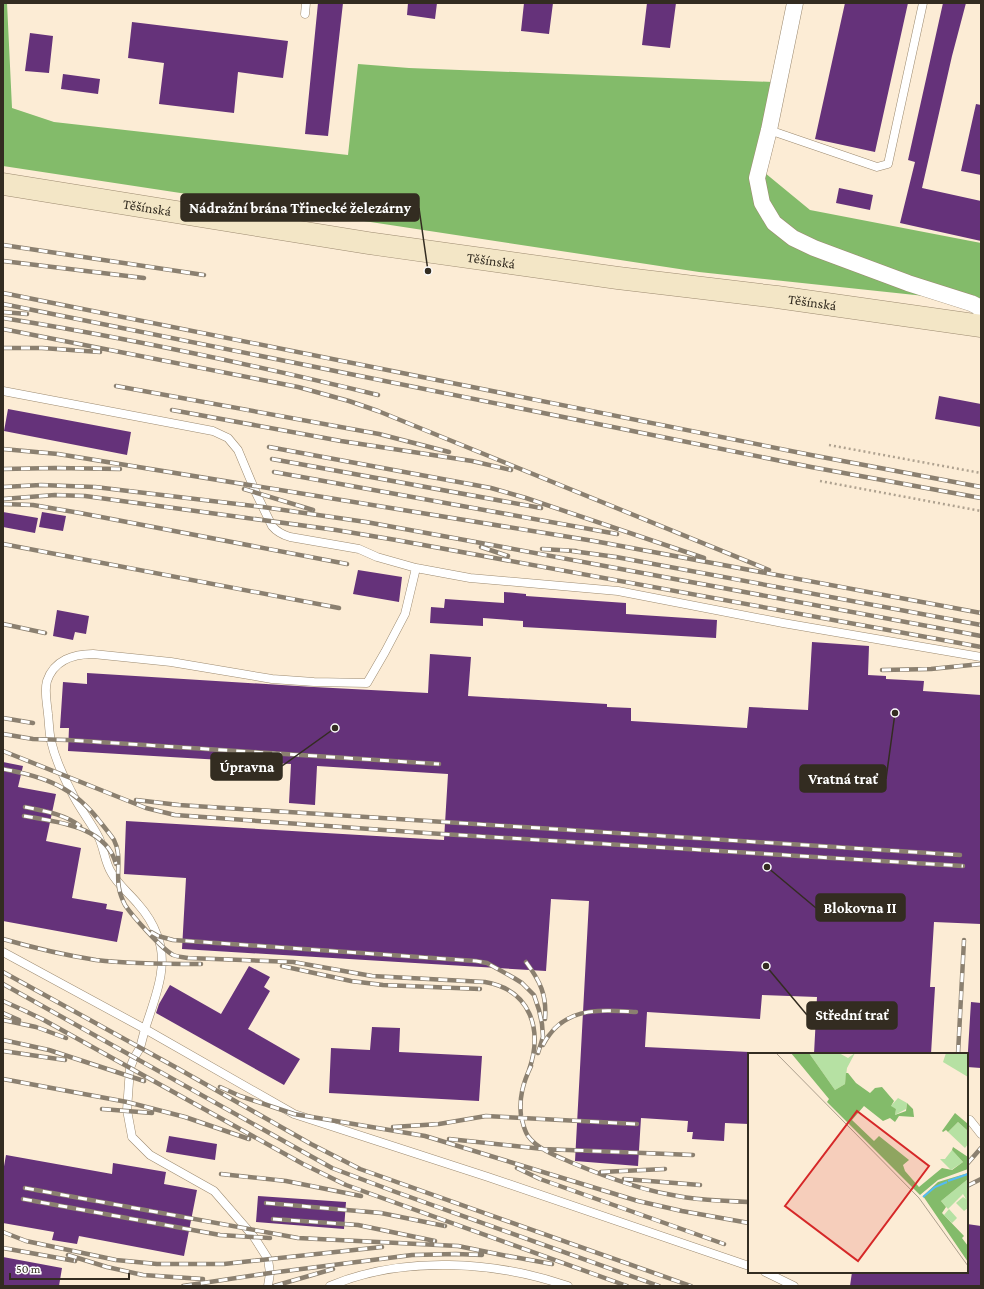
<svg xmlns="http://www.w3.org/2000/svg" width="984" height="1289" font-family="'Crimson Pro',serif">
	<rect width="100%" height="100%" fill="#fcecd5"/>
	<path fill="#83bb6a" d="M 3,3 L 7,3 L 12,108 L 54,122 L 348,155 L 358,64 L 409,68 L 773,82 L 754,164 L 810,210 L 981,243 L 981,302 L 699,272 L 3,166 Z"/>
	<path fill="#65327a" d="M 318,3 L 343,3 L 328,136 L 305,134 Z
		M 408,3 L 437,3 L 435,19 L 407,15 Z
		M 524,3 L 553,3 L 549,34 L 521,31 Z
		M 647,3 L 676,3 L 670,48 L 642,45 Z
		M 845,3 L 908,3 L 875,152 L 815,139 Z
		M 943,3 L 966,3 L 952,56 L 922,188 L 981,201 L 981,241 L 900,223 L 915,162 L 908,160 Z
		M 132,22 L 288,41 L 283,78 L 238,72 L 234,113 L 159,104 L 164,63 L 128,58 Z
		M 30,33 L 53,36 L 49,73 L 25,71 Z
		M 63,74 L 100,79 L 98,94 L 61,89 Z
		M 976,104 L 981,105 L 981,175 L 961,171 Z
		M 839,188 L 873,195 L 870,210 L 836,203 Z
		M 939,396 L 981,404 L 981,427 L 935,419 Z
		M 8,409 L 131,432 L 127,455 L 4,431 Z
		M 3,512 L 38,518 L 35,533 L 3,527 Z
		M 42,512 L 66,516 L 63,531 L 39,527 Z
		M 358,570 L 402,577 L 399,602 L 353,594 Z
		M 504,592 L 526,594 L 526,596 L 626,603 L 626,614 L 717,620 L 716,638 L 523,627 L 523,621 L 483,618 L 483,626 L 430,623 L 431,607 L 444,608 L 445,599 L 504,603 Z
		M 57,610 L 89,616 L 86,634 L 75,632 L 73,640 L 53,636 Z
		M 812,642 L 869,646 L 868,675 L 886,676 L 886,679 L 924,681 L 923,691 L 981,695 L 981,924 L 934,922 L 930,987 L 935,987 L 931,1054 L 814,1054 L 817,997 L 762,995 L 760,1019 L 647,1012 L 645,1047 L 749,1052 L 749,1124 L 725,1123 L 724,1141 L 692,1139 L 693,1132 L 687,1132 L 688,1121 L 641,1118 L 638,1166 L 575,1161 L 589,901 L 551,899 L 546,971 L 182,949 L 186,878 L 124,874 L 126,821 L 444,840 L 448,774 L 317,766 L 315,805 L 289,803 L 291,764 L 68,751 L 69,728 L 60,728 L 63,682 L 87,684 L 87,673 L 314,687 L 428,693 L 430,654 L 471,657 L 468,696 L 607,704 L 607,707 L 631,708 L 631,721 L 747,728 L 749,707 L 808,710 Z
		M 3,762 L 23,766 L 18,787 L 56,794 L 46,841 L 81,848 L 72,898 L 107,904 L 106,909 L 123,912 L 117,942 L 3,921 Z
		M 249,966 L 270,977 L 264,987 L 270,991 L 248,1029 L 300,1059 L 284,1085 L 156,1013 L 159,1004 L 170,985 L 221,1014 Z
		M 971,1002 L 981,1003 L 981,1068 L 967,1067 Z
		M 372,1027 L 400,1028 L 399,1052 L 482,1056 L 479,1101 L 329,1093 L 331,1048 L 370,1050 Z
		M 169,1136 L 217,1144 L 215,1160 L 166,1152 Z
		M 6,1155 L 112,1174 L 113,1163 L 166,1172 L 164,1184 L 197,1190 L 184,1256 L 79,1236 L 77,1244 L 52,1240 L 54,1232 L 3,1223 L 3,1172 Z
		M 258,1196 L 346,1202 L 344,1229 L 256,1222 Z
		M 967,1224 L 981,1226 L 981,1286 L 850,1286 L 852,1272 L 967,1272 Z
		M 3,1257 L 62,1268 L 59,1286 L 3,1286 Z"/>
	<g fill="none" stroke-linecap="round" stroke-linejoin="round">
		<defs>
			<path id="service" d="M 305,14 L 306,3
				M 769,130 L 877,167 L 888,164 L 923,3
				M 3,391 L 213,431 L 228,438 L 238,450 L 256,493 L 272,526 C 277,532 283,535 290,537 L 359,549 L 377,557 L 416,568 L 470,578 L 618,591 L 783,623 L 981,657
				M 3,952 L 145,1029 C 154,1000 170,965 157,935 C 153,924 146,913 138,904 C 129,893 118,885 111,872 C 105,862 104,849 99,838 C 91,822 79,808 71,791 C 63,776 55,758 51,741 C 49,732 49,722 48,714 C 47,703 44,691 47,681 C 54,660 74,654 93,654 L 171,662 L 272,679 L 314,682 L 367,683 L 385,652 L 405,614 L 416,568
				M 970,1120 L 981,1134
				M 765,1272 L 794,1286
				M 268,1286 L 270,1273 L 268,1259 L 254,1237 L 214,1191 L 150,1155 L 132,1137 L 127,1110 L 130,1068 L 134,1058 L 140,1048 L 145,1029 L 294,1114 L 488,1177 L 749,1266
				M 330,1286 C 403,1255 495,1261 568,1286"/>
			<path id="minor" d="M 795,3 L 769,130 L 757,178 L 762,203 L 774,223 L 793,238 L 814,248 L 908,283 L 971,303 L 979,307 L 981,311"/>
			<g id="secondary">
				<path id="s1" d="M 3,184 L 368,243 L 618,278 L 777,297 L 981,326"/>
			</g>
		</defs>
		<use href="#service" stroke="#9c8a70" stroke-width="9"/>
		<use href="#minor" stroke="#9c8a70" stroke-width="17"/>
		<use href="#secondary" stroke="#9c8a70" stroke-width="23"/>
		<path stroke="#afa290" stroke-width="2.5" stroke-dasharray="2 3" stroke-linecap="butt" d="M 829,445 L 981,473
			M 820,481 L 981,511"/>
		<use href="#service" stroke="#fff" stroke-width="8"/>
		<use href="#minor" stroke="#fff" stroke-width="16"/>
		<use href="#secondary" stroke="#f3e6c6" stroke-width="22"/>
		<defs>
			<path id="rail" d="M 3,245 L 204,275
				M 3,261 L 144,278
				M 3,293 L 811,455 L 981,487
				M 3,304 L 811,467 L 981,498
				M 3,312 L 27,314
				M 3,318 C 129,338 254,365 378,395
				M 3,329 L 298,387 L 349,401 L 378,411 L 769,570
				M 3,348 L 42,348 L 100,352
				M 116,386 L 379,434 L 449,452
				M 172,410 L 341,441 L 472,461 L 511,470
				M 269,447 L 491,488 L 526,498 L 704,558
				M 3,449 L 58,454 L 594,541 L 981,613
				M 272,459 L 541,508
				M 3,469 L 55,468 L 120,469
				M 274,472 L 617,534
				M 3,487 L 41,485 L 95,487 L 263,507 L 366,522 L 492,545 L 981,636
				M 244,489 L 313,510
				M 3,499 L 55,495 L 85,496 L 336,530 L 396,540 L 981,647
				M 3,504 L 33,505 L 80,513 L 347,564
				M 3,544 L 339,608
				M 481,547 L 508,556
				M 542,549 L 576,551
				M 572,551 L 616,557 L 981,625
				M 3,624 L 45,633
				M 882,670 L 931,669 L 981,664
				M 3,718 L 33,723
				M 3,734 L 33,739 L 68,740 L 439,764
				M 3,751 L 146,808 L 175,815 L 426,833 L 963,866
				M 3,769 C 46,777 74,787 101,823 C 105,828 110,834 114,840 C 122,855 116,872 119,888 C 120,894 122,899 125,905 C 133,917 161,948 173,955 C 178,957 183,957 188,958 L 293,962 L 372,976 L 485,982 C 531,990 543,1030 529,1070
				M 136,800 L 179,805 L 960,855
				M 25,807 C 44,811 64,814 80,826
				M 24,816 C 57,822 106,826 116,864
				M 151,932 L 158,936 L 173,940 L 476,961 L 487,963 L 514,978 L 522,983 L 534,995 L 539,1010 L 542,1024 L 543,1037 L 538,1053
				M 3,939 C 34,948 64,955 96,960 C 130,964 166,964 201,964
				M 526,962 C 540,981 547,995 545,1019
				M 282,966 L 351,981 L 383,985 L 480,989
				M 3,972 L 177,1068 L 311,1144 L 360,1169 L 691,1286
				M 3,984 L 332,1168 L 393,1191 L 659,1286
				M 3,1001 L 23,1010 L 42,1019 L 303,1164 L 346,1185 L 627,1286
				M 3,1013 L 19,1020
				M 3,1020 L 36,1027 L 66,1038
				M 3,1040 L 49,1050 L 144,1081
				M 543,1045 C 563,1006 599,1010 636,1012
				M 3,1051 L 65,1060
				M 958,1054 L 964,940
				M 531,1066 C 523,1083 519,1097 521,1116 C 523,1123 524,1130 528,1136 C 538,1150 559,1157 575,1164 C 604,1176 635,1188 667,1194 C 694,1200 722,1201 749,1202
				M 3,1079 L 127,1102 L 185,1117 L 249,1139
				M 220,1087 L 240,1096 L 294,1114 L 425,1136 L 638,1201 L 682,1211 L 749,1223
				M 102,1109 L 152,1113
				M 393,1127 L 439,1124 L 486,1116 L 637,1124
				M 449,1139 L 543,1149 L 693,1155
				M 967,1164 L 981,1148
				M 517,1168 L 540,1179 L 724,1244
				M 601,1172 L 665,1169
				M 221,1174 L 286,1181 L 361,1196
				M 624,1179 L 700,1185
				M 967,1186 L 981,1179
				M 25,1188 L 298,1238 L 458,1246 L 512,1257
				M 23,1199 L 220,1235 L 270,1238
				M 266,1203 L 381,1213 L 445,1226
				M 273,1219 L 358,1225 L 435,1241
				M 3,1232 L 26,1241 L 116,1260 L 157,1264 L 224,1264 L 382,1247
				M 3,1248 L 75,1261
				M 68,1255 L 107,1267 L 143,1275 L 203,1279
				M 508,1256 L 552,1264
				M 183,1286 L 270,1273 L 412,1255 L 456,1254 L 482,1255
				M 274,1286 L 333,1269"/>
		</defs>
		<use href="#rail" stroke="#8b8070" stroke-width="4.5"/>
		<use href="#rail" stroke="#fff" stroke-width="3" stroke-dasharray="9" stroke-linecap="butt"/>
	</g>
	<g text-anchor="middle" stroke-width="4" stroke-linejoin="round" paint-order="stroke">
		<g font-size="14" fill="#332c21" stroke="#fff">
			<text dy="5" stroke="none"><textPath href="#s1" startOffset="146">Těšínská</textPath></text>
			<text dy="5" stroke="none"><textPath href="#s1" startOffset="494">Těšínská</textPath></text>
			<text dy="5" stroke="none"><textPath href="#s1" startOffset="818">Těšínská</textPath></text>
		</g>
	</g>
	<g transform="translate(748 1053)">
		<rect width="220" height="220" fill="#fcecd5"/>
		<path d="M 61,0 L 91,0 L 100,5 L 107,0 L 99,15 L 97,31 L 87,37 ZM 198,0 L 220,0 L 220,24 L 195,9 ZM 150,45 L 159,50 L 158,56 L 147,62 L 148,56 L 142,54 ZM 210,69 L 220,78 L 220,91 L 217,95 L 200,79 ZM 204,97 L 215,109 L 203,117 L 192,106 L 197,106 ZM 220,126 L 220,155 L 216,158 L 208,150 L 215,144 L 218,146 L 215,141 L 200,156 L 193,148 ZM 201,156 L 209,165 L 204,170 L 196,162 Z" fill="#b6e1a3"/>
		<path d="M 43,0 L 61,0 L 87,37 L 97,31 L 98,20 L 100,20 L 108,30 L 122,40 L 127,35 L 134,34 L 146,48 L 143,53 L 148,56 L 147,62 L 158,58 L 159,50 L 165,56 L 166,64 L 151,63 L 147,69 L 142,65 L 135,68 L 116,53 L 104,67 L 126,88 L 131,83 L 161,107 L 155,112 L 157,118 L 171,134 L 194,115 L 204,117 L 215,109 L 204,97 L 205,94 L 220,104 L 220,116 L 190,127 L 172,142 L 79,49 L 81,46 ZM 207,60 L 220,71 L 220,78 L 210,69 L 200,79 L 198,77 L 195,79 L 194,78 ZM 220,120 L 220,126 L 193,148 L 198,154 L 194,160 L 216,183 L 214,185 L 220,193 L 220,209 L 175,143 L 190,129 Z" fill="#83bb6a"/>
		<path fill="none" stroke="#53baf3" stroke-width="2" d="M 200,128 L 220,121M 175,144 L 187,134 L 199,129"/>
		<path fill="none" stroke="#ac9f8d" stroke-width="1" d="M 28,0 L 171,145 L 220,213"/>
		<path fill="#d62828" fill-opacity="0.15" stroke="#d62828" stroke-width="2" d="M 109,58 L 181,113 L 110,208 L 37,153 Z"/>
		<rect width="220" height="220" fill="none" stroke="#332c21" stroke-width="2"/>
	</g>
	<path fill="none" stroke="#332c21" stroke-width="1.5" d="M428 271L419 208M335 728L282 766M895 713L886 779M767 867L816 908M766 966L807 1015"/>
	<g fill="#332c21" stroke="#fff" stroke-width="1.5">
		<circle cx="428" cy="271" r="4"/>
		<circle cx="335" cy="728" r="4"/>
		<circle cx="895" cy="713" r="4"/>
		<circle cx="767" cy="867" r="4"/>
		<circle cx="766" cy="966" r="4"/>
	</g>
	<g fill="#332c21" stroke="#332c21" stroke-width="1.5">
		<rect x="181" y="194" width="238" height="27" rx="4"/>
		<rect x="211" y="753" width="71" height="27" rx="4"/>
		<rect x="800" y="765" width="86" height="27" rx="4"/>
		<rect x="816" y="894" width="89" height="27" rx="4"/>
		<rect x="807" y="1002" width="90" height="27" rx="4"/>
	</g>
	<g font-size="15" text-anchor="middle" font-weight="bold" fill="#fff">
		<text x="300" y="213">Nádražní brána Třinecké železárny</text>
		<text x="247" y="772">Úpravna</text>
		<text x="843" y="784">Vratná trať</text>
		<text x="860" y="913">Blokovna II</text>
		<text x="852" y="1020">Střední trať</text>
	</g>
	<rect width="984" height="1289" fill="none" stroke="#332c21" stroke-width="8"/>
	<path d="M10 1273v6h119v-6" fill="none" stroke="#332c21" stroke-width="2"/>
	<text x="16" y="1273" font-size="12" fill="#332c21" stroke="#ffffff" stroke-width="3" paint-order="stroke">50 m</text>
</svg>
